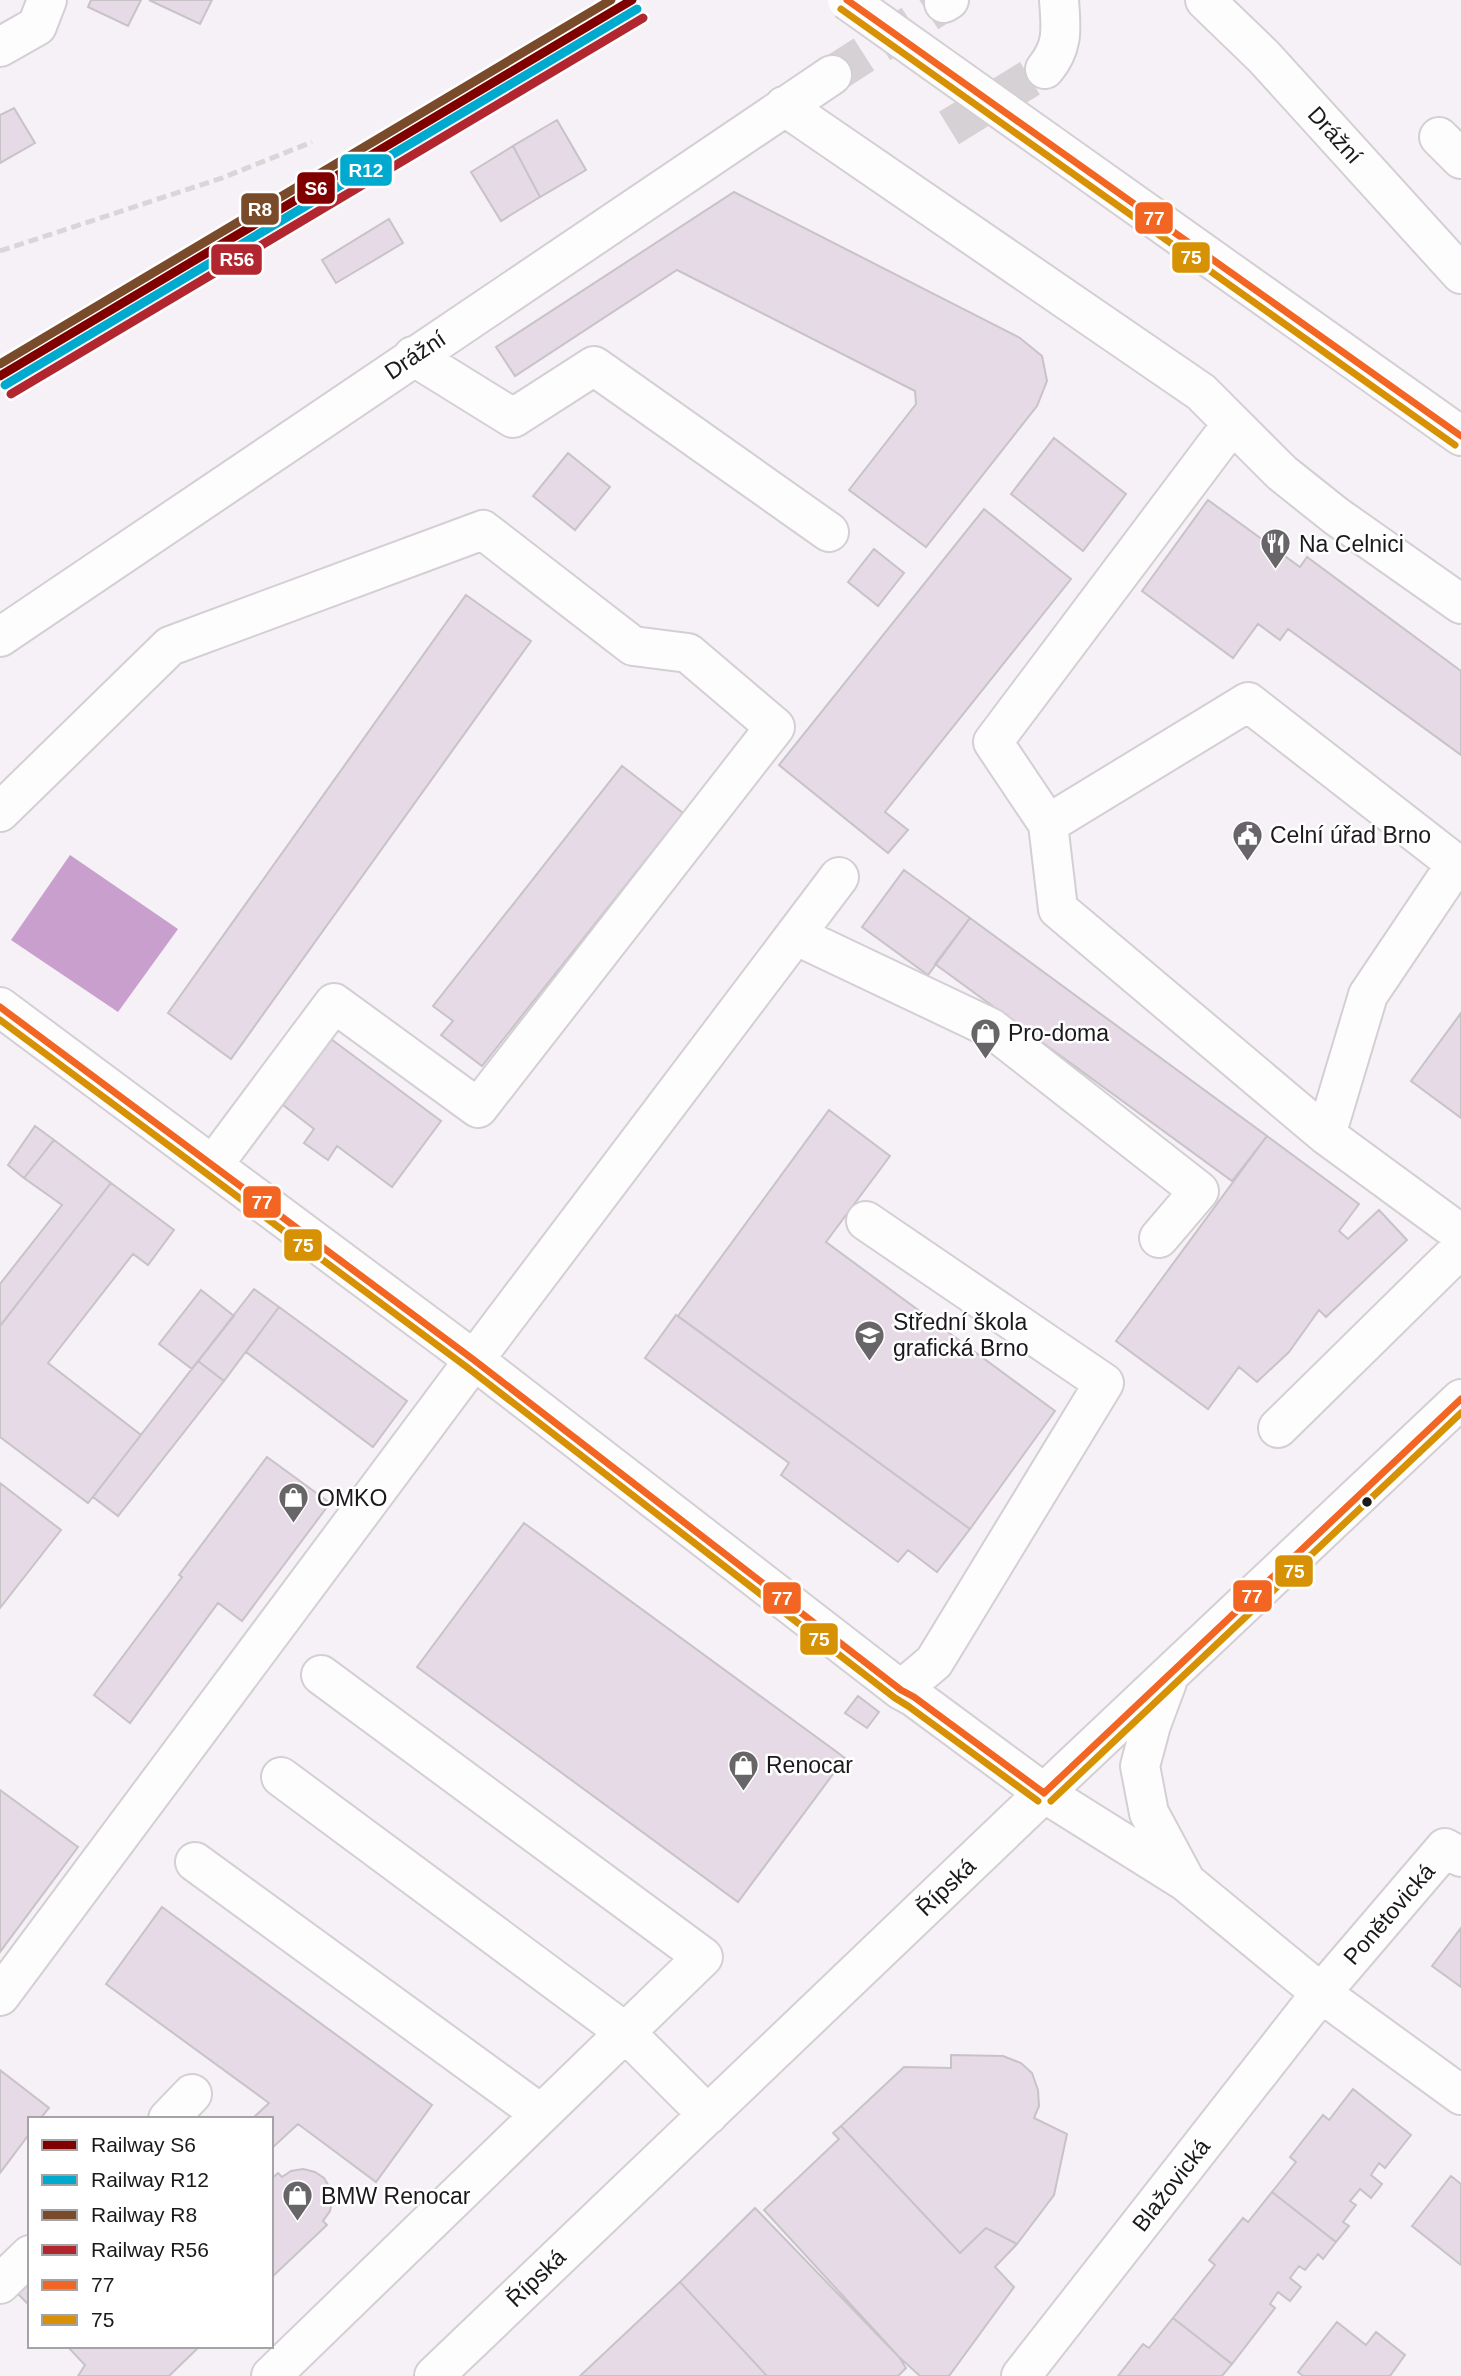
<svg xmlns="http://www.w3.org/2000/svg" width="1461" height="2376" font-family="Helvetica,sans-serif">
	<rect width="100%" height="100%" fill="#f6f1f6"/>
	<path fill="#c89fcd" d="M 70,855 L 178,929 L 118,1012 L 11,940 Z"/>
	<path fill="#e6dae7" stroke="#c7c3c7" stroke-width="2" d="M 91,0 L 141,0 L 128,26 L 88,7 Z
		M 149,0 L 212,0 L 200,24 Z
		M 14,108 L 35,143 L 0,163 L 0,115 Z
		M 557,120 L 586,170 L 540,197 L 513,146 Z
		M 513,146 L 540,197 L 501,221 L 471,172 Z
		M 734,192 L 1020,338 L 1042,356 L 1047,381 L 1037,406 L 926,547 L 849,490 L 916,404 L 915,391 L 677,270 L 515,376 L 496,347 Z
		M 389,219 L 403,243 L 336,283 L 322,260 Z
		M 1054,438 L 1126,494 L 1083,551 L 1011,494 Z
		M 568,453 L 610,487 L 575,530 L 533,496 Z
		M 1208,500 L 1300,567 L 1307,557 L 1461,671 L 1461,755 L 1288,629 L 1280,640 L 1258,624 L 1233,658 L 1142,591 Z
		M 984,509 L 1071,579 L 885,812 L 908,830 L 888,853 L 779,765 Z
		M 874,549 L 904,573 L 878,606 L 848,582 Z
		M 466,595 L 531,641 L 231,1059 L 168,1013 Z
		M 622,766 L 683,813 L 482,1066 L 441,1035 L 453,1021 L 433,1006 Z
		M 904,870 L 970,918 L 928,975 L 862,927 Z
		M 970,918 L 1267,1136 L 1232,1181 L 935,964 Z
		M 1461,1013 L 1461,1118 L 1411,1081 Z
		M 331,1039 L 441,1121 L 392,1187 L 337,1146 L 328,1160 L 304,1143 L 314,1129 L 283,1105 Z
		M 829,1110 L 890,1156 L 826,1242 L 1055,1411 L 970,1529 L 678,1316 Z
		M 35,1126 L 54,1140 L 24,1178 L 8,1165 Z
		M 1267,1136 L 1359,1204 L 1339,1231 L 1348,1239 L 1379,1210 L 1407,1240 L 1326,1317 L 1319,1310 L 1289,1352 L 1257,1382 L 1239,1367 L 1208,1409 L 1116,1341 Z
		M 54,1140 L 111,1183 L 0,1326 L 0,1284 L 62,1205 L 24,1178 Z
		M 111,1183 L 174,1230 L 148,1265 L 133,1254 L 48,1363 L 141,1435 L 88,1503 L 0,1437 L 0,1326 Z
		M 254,1289 L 279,1307 L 224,1381 L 198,1361 Z
		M 201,1290 L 234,1316 L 192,1369 L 159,1344 Z
		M 279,1307 L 407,1401 L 373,1447 L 246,1352 Z
		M 676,1315 L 970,1529 L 937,1572 L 908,1550 L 898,1562 L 781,1475 L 789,1463 L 645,1358 Z
		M 198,1361 L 224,1381 L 118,1516 L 93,1497 Z
		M 267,1457 L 330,1503 L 242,1621 L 218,1603 L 130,1723 L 94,1695 L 182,1577 L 179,1575 Z
		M 0,1483 L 61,1530 L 0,1608 Z
		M 524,1523 L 845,1758 L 738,1902 L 417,1667 Z
		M 858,1696 L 879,1712 L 867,1728 L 845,1713 Z
		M 0,1790 L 78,1847 L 0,1952 Z
		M 162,1907 L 432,2105 L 376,2182 L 298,2124 L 271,2149 L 271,2119 L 252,2119 L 269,2103 L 106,1984 Z
		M 1461,1928 L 1461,1987 L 1432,1966 Z
		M 951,2055 L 1003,2056 L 1021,2063 L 1032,2073 L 1038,2090 L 1039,2106 L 1034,2118 L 1067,2134 L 1054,2195 L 1017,2244 L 986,2228 L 960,2253 L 841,2126 L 904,2067 L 951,2068 Z
		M 0,2070 L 49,2108 L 40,2119 L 30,2119 L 30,2133 L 0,2173 Z
		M 1353,2089 L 1411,2135 L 1385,2168 L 1379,2163 L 1371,2175 L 1382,2184 L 1371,2198 L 1360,2189 L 1350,2201 L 1356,2205 L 1343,2222 L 1349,2226 L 1336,2242 L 1272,2192 L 1296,2162 L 1290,2157 L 1323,2115 L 1329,2120 Z
		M 841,2126 L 960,2253 L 986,2228 L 1017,2244 L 995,2267 L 1014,2287 L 949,2376 L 920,2376 L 899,2357 L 764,2210 L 839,2139 L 833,2133 Z
		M 303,2169 L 315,2172 L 324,2178 L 330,2188 L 332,2200 L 330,2211 L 323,2221 L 327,2225 L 271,2278 L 271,2179 L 278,2173 L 282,2177 L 291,2171 Z
		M 1451,2176 L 1461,2184 L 1461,2265 L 1412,2226 Z
		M 1272,2192 L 1336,2242 L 1323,2259 L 1318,2254 L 1305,2270 L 1299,2266 L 1290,2278 L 1301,2287 L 1290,2301 L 1278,2292 L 1270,2304 L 1275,2308 L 1232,2364 L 1173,2318 L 1215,2265 L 1209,2260 L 1243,2218 L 1248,2222 Z
		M 755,2208 L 899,2357 L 906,2368 L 898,2376 L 767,2376 L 680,2282 Z
		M 30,2282 L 30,2306 L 18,2294 Z
		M 680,2282 L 767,2376 L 580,2376 Z
		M 1173,2318 L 1232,2364 L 1222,2376 L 1118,2376 L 1143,2344 L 1149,2348 Z
		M 1337,2322 L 1366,2345 L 1376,2332 L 1405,2355 L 1390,2376 L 1303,2376 L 1298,2372 Z
		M 67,2346 L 200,2346 L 169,2376 L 78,2376 L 85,2365 Z"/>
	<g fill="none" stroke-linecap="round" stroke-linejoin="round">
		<path stroke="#d5d1d5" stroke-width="38" stroke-dasharray="38 19" stroke-linecap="butt" d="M 832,75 L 944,3
			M 949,128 L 1045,69"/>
		<defs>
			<path id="minor" d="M 1205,0 L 1264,57 L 1461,274
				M 944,3 L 949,0
				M 0,47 L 37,26 L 47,0
				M 1045,69 C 1064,46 1061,28 1059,0
				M 784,106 L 1201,392 L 1282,473 L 1336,516 L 1461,604
				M 1439,137 L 1461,159
				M 1047,142 L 1461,436
				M 413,356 L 513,418 L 594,366 L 829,532
				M 0,637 L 832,75
				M 0,812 L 170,646 L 483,530 L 633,646 L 688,653 L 775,727 L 478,1108 L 334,1003 L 213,1165
				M 1048,824 L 993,742 L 1232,424
				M 795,935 L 991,1028 L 1199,1191 L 1159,1238
				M 0,1007 L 474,1360 L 901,1690 L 914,1697 L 1044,1793 L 1186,1882 L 1321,1993 L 1461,2095
				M 1326,1135 L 1368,995 L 1456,864 L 1248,702 L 1048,824 L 1058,909 L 1326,1135 L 1461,1234
				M 866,1221 L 1104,1383 L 934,1662 L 901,1690
				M 1278,1428 L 1461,1248
				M 1167,1682 L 1151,1725 L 1140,1766 L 1149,1813 L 1185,1880
				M 281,1777 L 625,2032 L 708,2115
				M 195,1862 L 541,2114
				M 0,1996 L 474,1360 L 839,877
				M 168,2119 L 192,2094
				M 0,2284 L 30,2255
				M 271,2376 L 703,1957 L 321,1675
				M 434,2376 L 1044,1793 L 1461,1399
				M 1021,2376 L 1321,1993 L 1445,1848 L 1461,1857"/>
		</defs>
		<use href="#minor" stroke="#d3cfd3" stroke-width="42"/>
		<use href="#minor" stroke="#fefdfe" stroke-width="38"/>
		<path stroke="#d8d7d8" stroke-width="5" stroke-dasharray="10 5" stroke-linecap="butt" d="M 0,251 L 222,178 L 312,142"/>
		<defs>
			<path id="minor-bridge" d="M 847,0 L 1047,142"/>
		</defs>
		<use href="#minor-bridge" stroke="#d3cfd3" stroke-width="42" stroke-linecap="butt"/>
		<use href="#minor-bridge" stroke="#fefdfe" stroke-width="38"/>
		<defs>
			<path id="bus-1" d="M 847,0 L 1461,436
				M 0,1007 L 474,1360 L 901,1690 L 914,1697 L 1044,1793
				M 1044,1793 L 1461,1399"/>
			<path id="bus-2" d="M 841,9 L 1455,445
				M 0,1020 L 468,1368 L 895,1698 L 908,1706 L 1038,1801
				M 1051,1801 L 1461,1413"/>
		</defs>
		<use href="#bus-1" stroke="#fff" stroke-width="12"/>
		<use href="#bus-2" stroke="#fff" stroke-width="12"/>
		<use href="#bus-1" stroke="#f26522" stroke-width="7"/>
		<use href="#bus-2" stroke="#d69104" stroke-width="7"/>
		<defs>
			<path id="rail-1" d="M 0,376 L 632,0"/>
			<path id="rail-2" d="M 5,385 L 637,9"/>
			<path id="rail-3" d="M 0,364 L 611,0"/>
			<path id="rail-4" d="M 11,394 L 643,18"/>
		</defs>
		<use href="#rail-1" stroke="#fff" stroke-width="14"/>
		<use href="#rail-2" stroke="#fff" stroke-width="14"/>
		<use href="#rail-3" stroke="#fff" stroke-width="14"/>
		<use href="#rail-4" stroke="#fff" stroke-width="14"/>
		<use href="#rail-1" stroke="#800000" stroke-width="9"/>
		<use href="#rail-2" stroke="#00a9ce" stroke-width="9"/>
		<use href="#rail-3" stroke="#7a4b2a" stroke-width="9"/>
		<use href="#rail-4" stroke="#b2272f" stroke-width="9"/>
	</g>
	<defs>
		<symbol id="restaurant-pin" viewBox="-11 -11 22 30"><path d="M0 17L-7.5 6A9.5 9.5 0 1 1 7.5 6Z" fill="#686569" stroke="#fff"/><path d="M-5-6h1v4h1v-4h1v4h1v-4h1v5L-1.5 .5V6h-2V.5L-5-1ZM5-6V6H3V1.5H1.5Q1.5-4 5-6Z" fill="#fff"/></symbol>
		<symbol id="civic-pin" viewBox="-11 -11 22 30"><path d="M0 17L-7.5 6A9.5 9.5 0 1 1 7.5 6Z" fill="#686569" stroke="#fff"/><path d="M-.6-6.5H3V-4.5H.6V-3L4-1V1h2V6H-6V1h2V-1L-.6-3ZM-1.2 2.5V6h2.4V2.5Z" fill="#fff"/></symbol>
		<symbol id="shop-pin" viewBox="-11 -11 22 30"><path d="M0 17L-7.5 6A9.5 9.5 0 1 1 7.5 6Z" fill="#686569" stroke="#fff"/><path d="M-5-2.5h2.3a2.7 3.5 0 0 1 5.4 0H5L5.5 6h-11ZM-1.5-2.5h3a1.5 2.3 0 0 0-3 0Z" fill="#fff"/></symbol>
		<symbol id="school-pin" viewBox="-11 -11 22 30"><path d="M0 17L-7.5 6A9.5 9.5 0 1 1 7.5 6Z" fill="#686569" stroke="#fff"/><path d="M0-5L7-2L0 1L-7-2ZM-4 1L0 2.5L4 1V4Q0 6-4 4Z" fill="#fff"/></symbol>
	</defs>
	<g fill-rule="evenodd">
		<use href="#restaurant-pin" x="1258" y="526" width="35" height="47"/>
		<use href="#civic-pin" x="1230" y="818" width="35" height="47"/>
		<use href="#shop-pin" x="968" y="1016" width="35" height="47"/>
		<use href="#school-pin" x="852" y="1318" width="35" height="47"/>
		<use href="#shop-pin" x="276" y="1480" width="35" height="47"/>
		<use href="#shop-pin" x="726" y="1748" width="35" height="47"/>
		<use href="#shop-pin" x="280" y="2178" width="35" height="47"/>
	</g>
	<circle fill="#1c191d" stroke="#fff" stroke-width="2.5" cx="1367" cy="1502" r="6"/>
	<g text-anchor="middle" stroke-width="5" stroke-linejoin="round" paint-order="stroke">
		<g font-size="23" fill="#1c191d" stroke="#fff">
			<text transform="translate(1335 135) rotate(48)" y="8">Drážní</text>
			<text transform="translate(415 355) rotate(-34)" y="8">Drážní</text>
			<text transform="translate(946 1887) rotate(-44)" y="8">Řípská</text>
			<text transform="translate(1389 1914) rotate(-49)" y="8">Ponětovická</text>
			<text transform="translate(1171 2185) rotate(-52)" y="8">Blažovická</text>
			<text transform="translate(536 2278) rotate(-44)" y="8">Řípská</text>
		</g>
		<g font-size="23" fill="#1c191d" stroke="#fff" text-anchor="start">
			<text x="1299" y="552">Na Celnici</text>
			<text x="1270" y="843">Celní úřad Brno</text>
			<text x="1008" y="1041">Pro-doma</text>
			<text x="893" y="1330">Střední škola<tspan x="893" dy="26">grafická Brno</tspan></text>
			<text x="317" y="1506">OMKO</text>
			<text x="766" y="1773">Renocar</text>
			<text x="321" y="2204">BMW Renocar</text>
		</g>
	</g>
	<g stroke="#fff" stroke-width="2.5">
		<rect x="339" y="153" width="54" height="34" rx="7" fill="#00a9ce"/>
		<rect x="296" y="171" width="40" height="34" rx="7" fill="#800000"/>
		<rect x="240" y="192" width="40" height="34" rx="7" fill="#7a4b2a"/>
		<rect x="1134" y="201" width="40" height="34" rx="7" fill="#f26522"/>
		<rect x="1171" y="241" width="40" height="33" rx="7" fill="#d69104"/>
		<rect x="210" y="243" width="53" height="33" rx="7" fill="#b2272f"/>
		<rect x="242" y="1185" width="40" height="34" rx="7" fill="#f26522"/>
		<rect x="283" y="1228" width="40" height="34" rx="7" fill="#d69104"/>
		<rect x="1274" y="1554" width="40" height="34" rx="7" fill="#d69104"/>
		<rect x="1232" y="1579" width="41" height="34" rx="7" fill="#f26522"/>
		<rect x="762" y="1581" width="40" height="34" rx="7" fill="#f26522"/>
		<rect x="799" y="1622" width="40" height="34" rx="7" fill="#d69104"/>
	</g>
	<g font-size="19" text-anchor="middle" font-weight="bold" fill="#fff">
		<text x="366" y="177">R12</text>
		<text x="316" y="195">S6</text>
		<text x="260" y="216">R8</text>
		<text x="1154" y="225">77</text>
		<text x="1191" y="264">75</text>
		<text x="237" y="266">R56</text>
		<text x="262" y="1209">77</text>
		<text x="303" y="1252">75</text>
		<text x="1294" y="1578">75</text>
		<text x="1252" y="1603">77</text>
		<text x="782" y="1605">77</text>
		<text x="819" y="1646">75</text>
	</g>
	<rect x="28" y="2117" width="245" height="231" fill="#ffffff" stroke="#a4a3a5" stroke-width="2"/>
	<rect x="42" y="2140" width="35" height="10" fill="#800000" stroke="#a4a3a5" stroke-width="2"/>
	<text x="91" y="2152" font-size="21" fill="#1c191d">Railway S6</text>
	<rect x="42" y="2175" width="35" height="10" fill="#00a9ce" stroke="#a4a3a5" stroke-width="2"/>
	<text x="91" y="2187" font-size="21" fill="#1c191d">Railway R12</text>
	<rect x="42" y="2210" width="35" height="10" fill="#7a4b2a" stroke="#a4a3a5" stroke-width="2"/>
	<text x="91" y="2222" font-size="21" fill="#1c191d">Railway R8</text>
	<rect x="42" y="2245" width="35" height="10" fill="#b2272f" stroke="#a4a3a5" stroke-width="2"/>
	<text x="91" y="2257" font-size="21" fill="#1c191d">Railway R56</text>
	<rect x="42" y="2280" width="35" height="10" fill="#f26522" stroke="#a4a3a5" stroke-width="2"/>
	<text x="91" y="2292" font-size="21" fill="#1c191d">77</text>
	<rect x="42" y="2315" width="35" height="10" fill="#d69104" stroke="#a4a3a5" stroke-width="2"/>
	<text x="91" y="2327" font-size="21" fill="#1c191d">75</text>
</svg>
